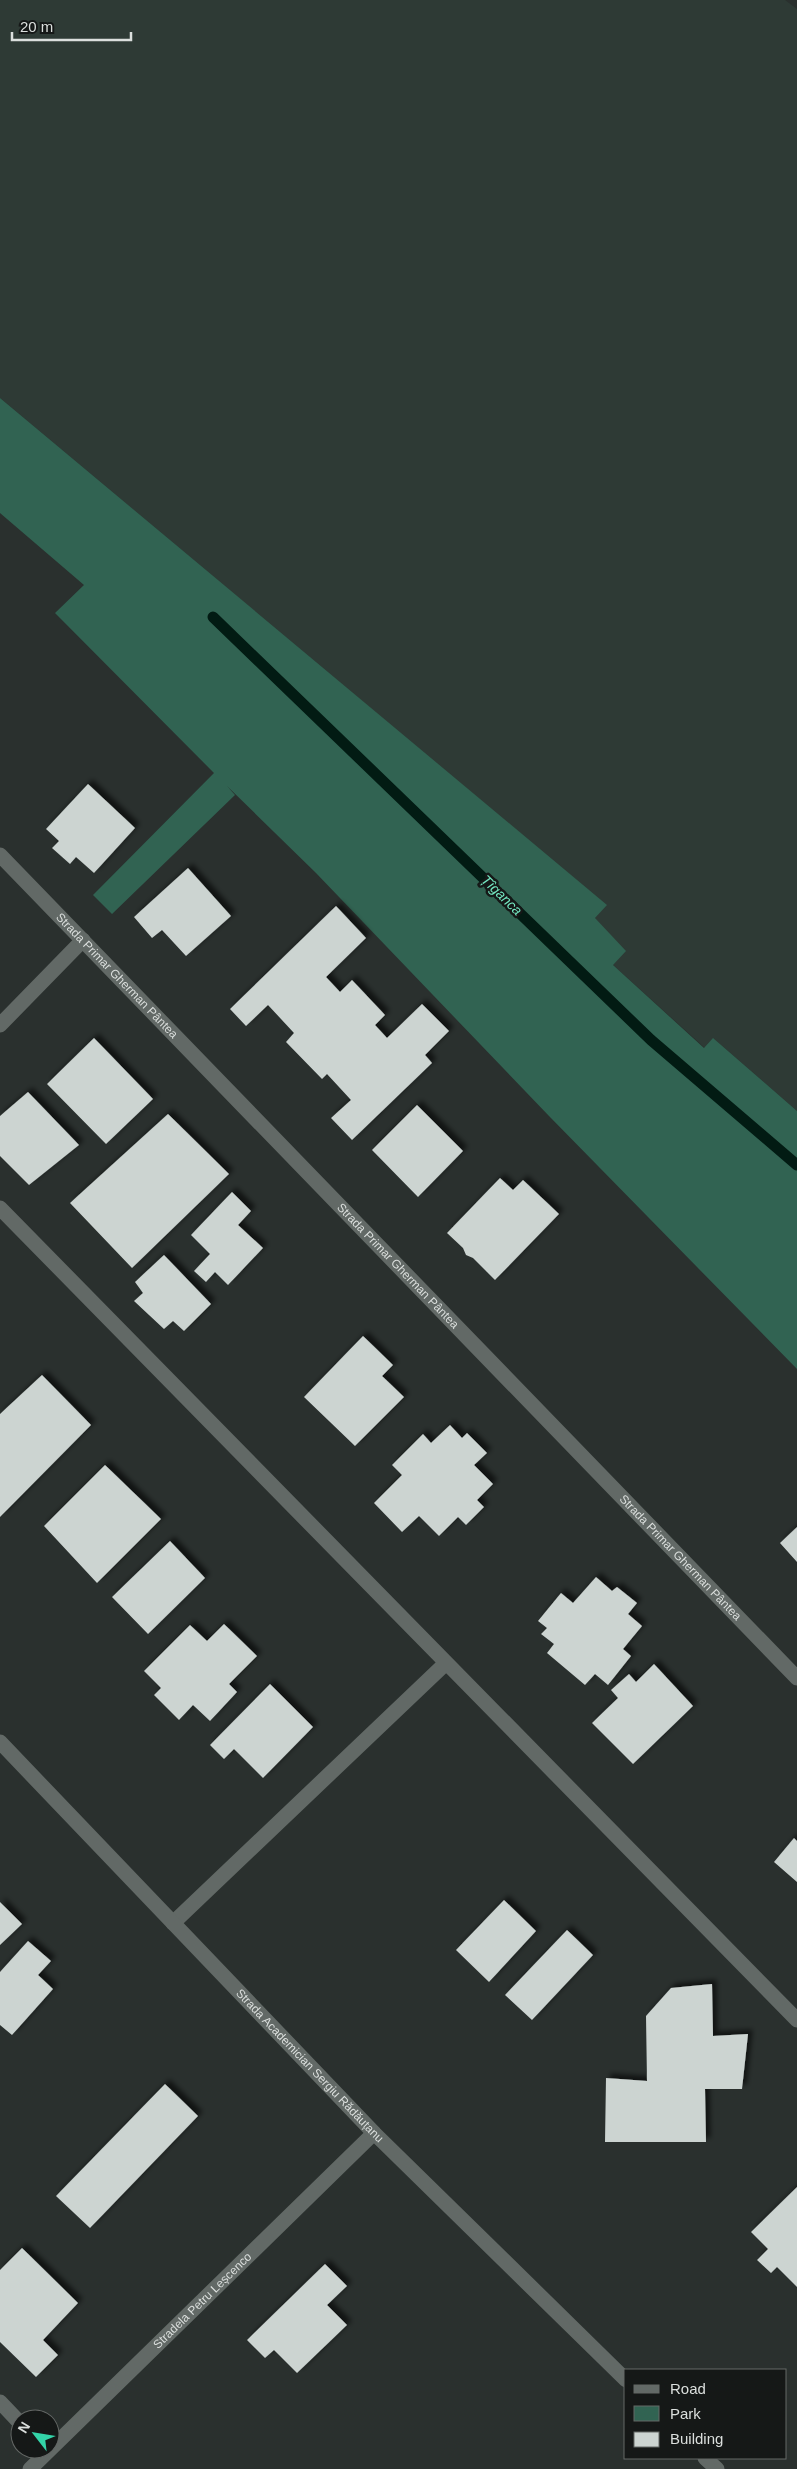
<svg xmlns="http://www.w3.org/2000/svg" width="797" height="2469" font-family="Arial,sans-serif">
	<defs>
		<filter id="shadow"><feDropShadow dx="4.5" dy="-4.5" stdDeviation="2.5" flood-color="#0009"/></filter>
	</defs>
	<rect width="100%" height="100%" fill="#2a302e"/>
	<path fill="#2e3a35" d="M 0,0 L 785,0 L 797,9 L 797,1111 L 714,1039 L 705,1048 L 613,965 L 595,918 L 606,905 L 0,398 Z"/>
	<path fill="#316352" d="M 0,398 L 607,905 L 595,918 L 626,951 L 613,965 L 704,1048 L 713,1038 L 797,1111 L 797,1369 L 549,1116 L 316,873 L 227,786 L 235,795 L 112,914 L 93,895 L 214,773 L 55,613 L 84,585 L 0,513 Z"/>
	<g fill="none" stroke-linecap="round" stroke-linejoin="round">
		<path stroke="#021b13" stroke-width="11" d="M 213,617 L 651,1040 L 797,1165"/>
	</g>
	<path fill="#ccd4d1" filter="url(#shadow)" d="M 88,784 L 135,828 L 94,873 L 76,857 L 70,864 L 52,848 L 59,841 L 46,829 Z
		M 188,868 L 231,916 L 186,956 L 162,930 L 152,938 L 134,917 Z
		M 336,906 L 366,938 L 326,977 L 340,992 L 352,980 L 385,1015 L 375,1025 L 387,1038 L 422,1004 L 449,1031 L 425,1055 L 432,1063 L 352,1140 L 331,1118 L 351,1100 L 327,1074 L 322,1079 L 286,1042 L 294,1033 L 268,1005 L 246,1026 L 230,1009 Z
		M 94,1038 L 153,1099 L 106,1144 L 47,1084 Z
		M 28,1092 L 79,1145 L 29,1185 L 0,1156 L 0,1116 Z
		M 417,1105 L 463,1151 L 418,1197 L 372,1150 Z
		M 168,1114 L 229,1174 L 132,1268 L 70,1203 Z
		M 500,1178 L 513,1190 L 523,1180 L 559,1214 L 495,1280 L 473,1258 L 466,1255 L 463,1248 L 447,1233 Z
		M 232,1192 L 251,1211 L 238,1225 L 263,1248 L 228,1285 L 215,1272 L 206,1282 L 194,1271 L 210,1254 L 191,1235 Z
		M 164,1255 L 211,1304 L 184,1331 L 173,1321 L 164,1329 L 134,1301 L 143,1293 L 135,1282 Z
		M 363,1336 L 393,1365 L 382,1376 L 404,1397 L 355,1446 L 304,1397 Z
		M 42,1375 L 91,1425 L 0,1517 L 0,1414 Z
		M 450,1425 L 462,1438 L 467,1433 L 487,1453 L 474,1465 L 493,1484 L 477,1500 L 484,1507 L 466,1525 L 458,1517 L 439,1536 L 419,1516 L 402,1532 L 374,1503 L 402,1475 L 392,1465 L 423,1434 L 431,1443 Z
		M 105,1465 L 161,1519 L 97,1583 L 44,1526 Z
		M 797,1527 L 797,1562 L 780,1543 Z
		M 170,1541 L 205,1578 L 148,1634 L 112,1597 Z
		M 596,1577 L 612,1591 L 617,1587 L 637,1603 L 628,1614 L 642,1626 L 623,1649 L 631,1656 L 608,1685 L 595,1674 L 585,1685 L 547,1653 L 554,1644 L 541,1634 L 547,1628 L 538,1621 L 561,1593 L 573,1603 Z
		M 224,1624 L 257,1656 L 229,1684 L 237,1692 L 210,1721 L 193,1705 L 179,1720 L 154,1695 L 161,1688 L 144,1671 L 190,1625 L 207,1641 Z
		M 654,1664 L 693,1706 L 633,1764 L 592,1723 L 618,1698 L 611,1690 L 629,1674 L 636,1682 Z
		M 270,1684 L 313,1727 L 263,1778 L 234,1749 L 224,1759 L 210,1745 Z
		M 794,1838 L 797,1841 L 797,1882 L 774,1862 Z
		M 504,1900 L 536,1931 L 489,1982 L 456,1950 Z
		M 0,1902 L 22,1924 L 0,1945 Z
		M 567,1930 L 593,1955 L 532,2020 L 505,1995 Z
		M 28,1941 L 51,1961 L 38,1975 L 53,1989 L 12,2035 L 0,2025 L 0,1972 Z
		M 712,1984 L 713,2036 L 748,2034 L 742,2089 L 705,2089 L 706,2142 L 605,2142 L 606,2078 L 647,2081 L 646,2016 L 671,1988 Z
		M 165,2084 L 198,2116 L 90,2228 L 56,2196 Z
		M 797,2187 L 797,2287 L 777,2267 L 771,2273 L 757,2260 L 768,2249 L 751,2232 Z
		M 22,2248 L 78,2303 L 43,2340 L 58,2355 L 36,2377 L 0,2342 L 0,2270 Z
		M 325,2264 L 347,2286 L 327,2305 L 347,2325 L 297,2373 L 274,2350 L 265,2358 L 247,2340 Z"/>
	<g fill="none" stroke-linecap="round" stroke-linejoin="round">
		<path stroke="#626966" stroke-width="15" d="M 0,1025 L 83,940
			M 0,1208 L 797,2020
			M 173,1923 L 446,1663
			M 0,2402 L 20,2423"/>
		<g stroke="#626966" stroke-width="15">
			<path id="s1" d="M 0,855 L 797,1678"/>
			<path id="s2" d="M 30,2469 L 374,2133"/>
		</g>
		<g stroke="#626966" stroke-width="15">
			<path id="s3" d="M 0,1742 L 374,2133 L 626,2380"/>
			<path d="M 705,2458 L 717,2469"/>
		</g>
	</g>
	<g text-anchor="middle" stroke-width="5" stroke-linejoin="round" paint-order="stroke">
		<g font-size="12" fill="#dbdfdd" stroke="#151817">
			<text dy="4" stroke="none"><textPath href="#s1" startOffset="168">Strada Primar Gherman Pântea</textPath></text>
			<text dy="4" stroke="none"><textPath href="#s1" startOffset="572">Strada Primar Gherman Pântea</textPath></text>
			<text dy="4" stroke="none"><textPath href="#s1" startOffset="978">Strada Primar Gherman Pântea</textPath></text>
			<text dy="4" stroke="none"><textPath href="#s3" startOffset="448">Strada Academician Sergiu Rădăuțanu</textPath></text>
			<text dy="4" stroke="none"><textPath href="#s2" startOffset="241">Stradela Petru Leșcenco</textPath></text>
		</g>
		<g font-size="14" font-style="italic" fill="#73e6c0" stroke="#151817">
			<text transform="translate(502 895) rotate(44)" y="5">Țîganca</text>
		</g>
	</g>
	<rect x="624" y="2369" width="162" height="90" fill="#151817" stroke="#646866"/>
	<rect x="634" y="2385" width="25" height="8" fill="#626966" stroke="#646866"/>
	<text x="670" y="2394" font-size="15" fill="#dbdfdd">Road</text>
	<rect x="634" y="2406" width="25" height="15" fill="#316352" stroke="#646866"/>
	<text x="670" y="2419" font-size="15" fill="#dbdfdd">Park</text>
	<rect x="634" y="2432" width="25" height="15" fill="#ccd4d1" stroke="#646866"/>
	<text x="670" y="2444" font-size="15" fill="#dbdfdd">Building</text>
	<g transform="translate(35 2434) rotate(301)"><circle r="24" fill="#151817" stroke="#646866"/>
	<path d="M0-4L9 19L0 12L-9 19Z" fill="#33d4a8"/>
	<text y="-8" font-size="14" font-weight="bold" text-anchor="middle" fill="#dbdfdd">N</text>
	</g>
	<path d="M12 32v8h119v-8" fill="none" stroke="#dbdfdd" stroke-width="2.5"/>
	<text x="20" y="32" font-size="15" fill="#dbdfdd" stroke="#151817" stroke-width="4" paint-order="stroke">20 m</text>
</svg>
